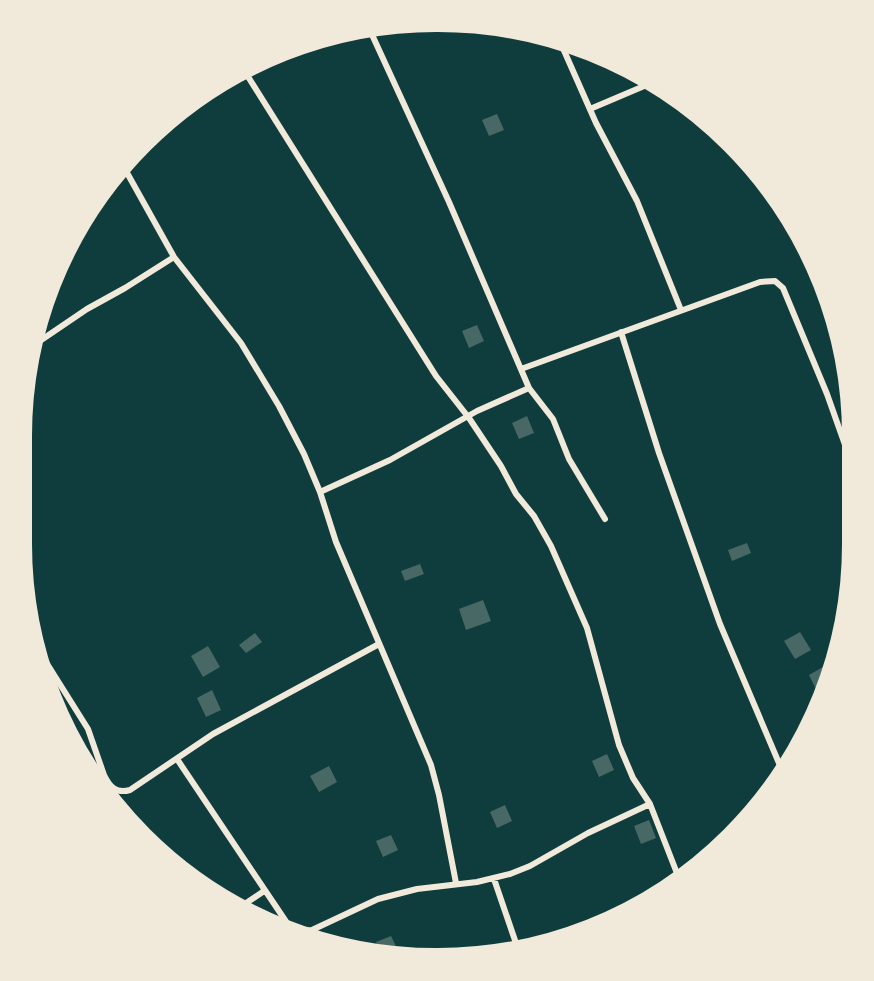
<svg xmlns="http://www.w3.org/2000/svg" width="874" height="981" font-family="'Golos Text',sans-serif">
	<rect width="100%" height="100%" fill="#0f3d3e"/>
	<path fill="#486865" d="M 497,114 L 504,130 L 489,136 L 482,120 Z
		M 477,325 L 484,341 L 469,348 L 462,331 Z
		M 527,416 L 534,433 L 519,439 L 512,423 Z
		M 747,543 L 751,553 L 732,561 L 728,550 Z
		M 420,564 L 424,574 L 405,581 L 401,571 Z
		M 483,600 L 491,621 L 466,630 L 459,609 Z
		M 800,632 L 811,650 L 795,659 L 784,641 Z
		M 255,633 L 262,642 L 246,653 L 239,645 Z
		M 208,646 L 220,667 L 203,677 L 191,656 Z
		M 823,667 L 830,682 L 816,689 L 809,675 Z
		M 212,690 L 221,710 L 206,717 L 197,698 Z
		M 607,754 L 614,770 L 599,777 L 592,761 Z
		M 329,766 L 337,782 L 319,792 L 310,776 Z
		M 505,805 L 512,821 L 497,828 L 490,812 Z
		M 649,820 L 656,838 L 641,844 L 634,826 Z
		M 391,835 L 398,850 L 383,857 L 376,841 Z
		M 391,936 L 399,952 L 383,958 L 376,942 Z"/>
	<g fill="none" stroke-linecap="round" stroke-linejoin="round">
		<path stroke="#f1e9da" stroke-width="6" d="M 368,26 L 449,202 L 529,388 L 553,419 L 569,459 L 605,519
			M 558,37 L 596,123 L 637,201 L 681,310
			M 242,67 L 436,376 L 469,418 L 501,466 L 516,494 L 534,516 L 551,546 L 587,628 L 619,745 L 633,778 L 650,804 L 680,881
			M 590,109 L 656,81
			M 121,162 L 174,257 L 241,343 L 279,406 L 304,454 L 320,492 L 336,542 L 431,765 L 439,795 L 456,883
			M 621,332 L 659,453 L 720,624 L 784,775
			M 28,349 L 87,309 L 125,288 L 174,257
			M 521,369 L 760,282 L 775,281 L 783,288 L 827,394 L 855,473
			M 320,492 L 390,460 L 477,411 L 529,388
			M 29,635 L 88,729 L 104,775
			M 177,759 L 287,923 C 295,930 301,931 312,930 L 378,899 L 417,889 L 477,882 L 510,874 L 530,866 L 588,833 L 650,804
			M 91,777 L 104,775 C 110,787 116,794 130,790 L 213,734 L 379,644
			M 494,879 L 519,952
			M 236,910 L 264,891"/>
	</g>
	<path d="M0 0H874V981H0ZM436 28H438A408 408 0 0 1 846 436V544A408 408 0 0 1 438 952H436A408 408 0 0 1 28 544V436A408 408 0 0 1 436 28Z" fill="#f1e9da" fill-rule="evenodd"/>
	<path fill="none" stroke="#f1e9da" stroke-width="8" d="M436 28H438A408 408 0 0 1 846 436V544A408 408 0 0 1 438 952H436A408 408 0 0 1 28 544V436A408 408 0 0 1 436 28Z"/>
</svg>
